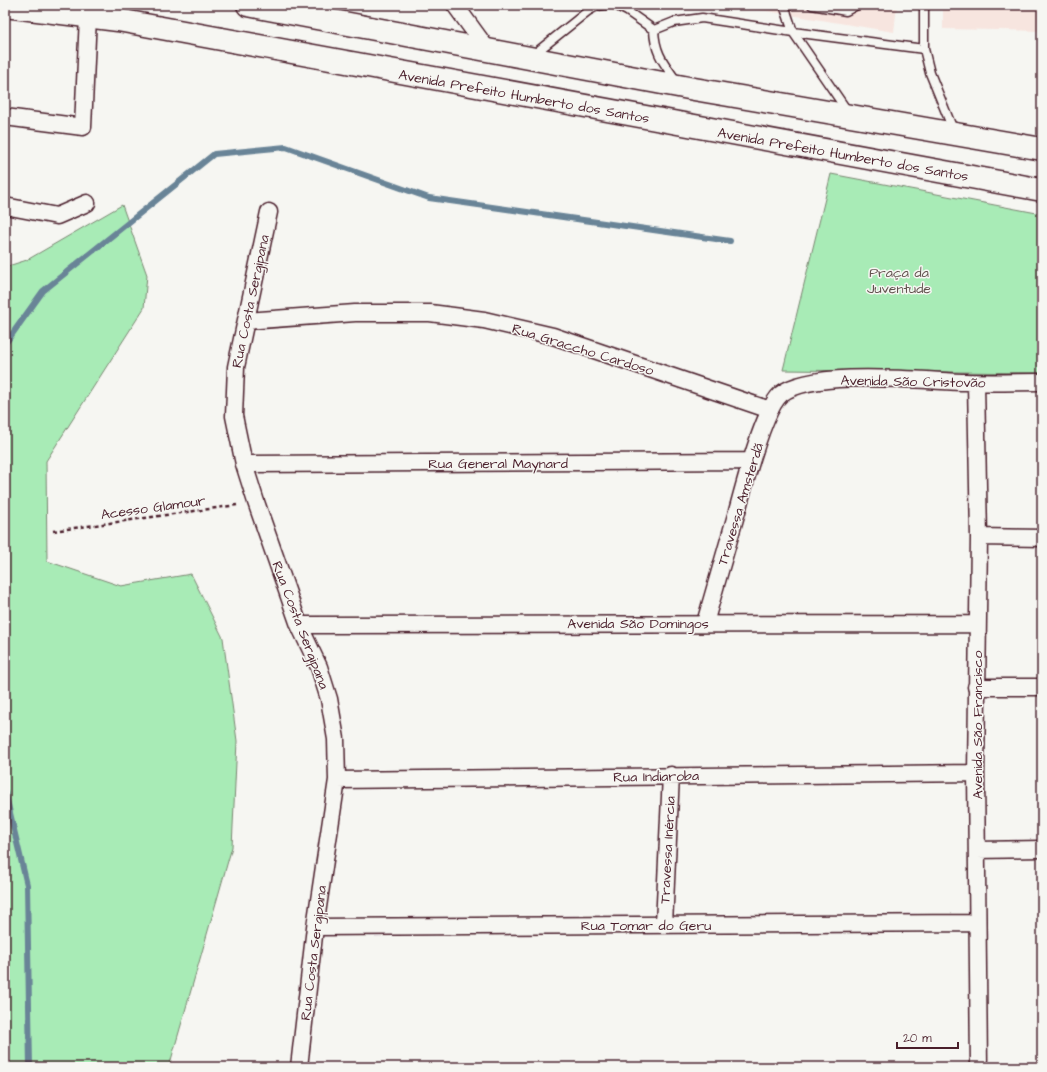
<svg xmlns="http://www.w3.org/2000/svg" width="1047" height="1072" font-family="'Architects Daughter',sans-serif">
	<rect width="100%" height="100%" fill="#f6f6f2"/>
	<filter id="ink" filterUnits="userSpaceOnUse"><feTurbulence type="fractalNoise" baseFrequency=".025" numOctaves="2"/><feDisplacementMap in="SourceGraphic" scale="8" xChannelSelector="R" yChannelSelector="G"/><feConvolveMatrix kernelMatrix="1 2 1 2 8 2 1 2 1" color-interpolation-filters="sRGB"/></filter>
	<g filter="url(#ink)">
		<path fill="#f7e5df" d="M 730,5 L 897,5 L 894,32 Z
			M 943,5 L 1042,5 L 1042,31 L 943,29 Z"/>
		<path fill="#a8ebb6" stroke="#798570" d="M 831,174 L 1042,214 L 1042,373 L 783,370 Z
			M 122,205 L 147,275 L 144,308 L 46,461 L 47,561 L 121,586 L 191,574 L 223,638 L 237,741 L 232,847 L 169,1067 L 5,1067 L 5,267 L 27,260 Z"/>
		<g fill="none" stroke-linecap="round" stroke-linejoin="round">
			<path stroke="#698497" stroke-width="6" d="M 5,344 L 43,291 L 214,154 L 286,147 L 429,198 L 730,241
				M 5,792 L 27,885 L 30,1067"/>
			<defs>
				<path id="lane" d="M 615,5 L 627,11 L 654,30 L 674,22 L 702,18 L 793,32 L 848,112
					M 784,5 L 793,32 L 924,49
					M 812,5 L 846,11 L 857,5
					M 924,5 L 924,49 L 930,73 L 954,132
					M 654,30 C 655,54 664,63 677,82
					M 533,55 L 588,11 L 597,6 L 605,5"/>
				<path id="street" d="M 455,5 L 487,49
					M 5,117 L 83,127 L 88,16
					M 5,206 L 57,216 L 87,203
					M 269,212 L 236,367 L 234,416 L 244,464 L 256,502 L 299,625 L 319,667 L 329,699 L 336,739 L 337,780 L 315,927 L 299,1067
					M 247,321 L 355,313 L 430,313 L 484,320 L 553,336 L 770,410
					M 976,383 L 979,537 L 976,773 L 979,1067
					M 244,464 L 751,461
					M 979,537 L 1042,538
					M 705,623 C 715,587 726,551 736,515 C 743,490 763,409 781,394 C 813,369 924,381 966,382 C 991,383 1017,382 1042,382
					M 299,625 L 977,624
					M 976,687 L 1042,687
					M 337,780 L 976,773
					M 977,850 L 1042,849
					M 664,924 L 671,775
					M 315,927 L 977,923"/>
				<path id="secondary" d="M 248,5 L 694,89 L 1042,149
					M 5,6 L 118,20 L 1042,190"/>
			</defs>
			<use href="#lane" stroke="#4a1f2b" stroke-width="11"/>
			<use href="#street" stroke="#4a1f2b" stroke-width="19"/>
			<use href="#secondary" stroke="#4a1f2b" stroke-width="25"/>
			<path stroke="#4a1f2b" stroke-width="2.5" stroke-dasharray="4 3" stroke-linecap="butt" d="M 53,531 L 237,505"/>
			<use href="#lane" stroke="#f6f6f2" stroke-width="8"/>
			<use href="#street" stroke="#f6f6f2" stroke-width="16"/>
			<use href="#secondary" stroke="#f6f6f2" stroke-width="22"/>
		</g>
	</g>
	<g text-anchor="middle" stroke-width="3" stroke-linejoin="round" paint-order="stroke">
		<g font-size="14" fill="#4a1f2b" stroke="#f6f6f2">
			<text transform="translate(524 96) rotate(10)" y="5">Avenida Prefeito Humberto dos Santos</text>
			<text transform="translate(843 154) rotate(10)" y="5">Avenida Prefeito Humberto dos Santos</text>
			<text transform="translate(250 301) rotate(-78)" y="5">Rua Costa Sergipana</text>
			<text transform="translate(583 349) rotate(17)" y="5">Rua Graccho Cardoso</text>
			<text transform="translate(913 381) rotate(1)" y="5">Avenida São Cristovão</text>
			<text x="498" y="468">Rua General Maynard</text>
			<text transform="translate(740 504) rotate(-73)" y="5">Travessa Amsterdã</text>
			<text transform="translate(153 507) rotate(-8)" y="5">Acesso Glamour</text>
			<text x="638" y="628">Avenida São Domingos</text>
			<text transform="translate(301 625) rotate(69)" y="5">Rua Costa Sergipana</text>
			<text transform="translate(977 725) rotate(-90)" y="5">Avenida São Francisco</text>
			<text transform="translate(656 776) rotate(-1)" y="5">Rua Indiaroba</text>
			<text transform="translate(667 850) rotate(-87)" y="5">Travessa Inércia</text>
			<text x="646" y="930">Rua Tomar do Geru</text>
			<text transform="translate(313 953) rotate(-83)" y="5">Rua Costa Sergipana</text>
		</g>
		<g font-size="14" fill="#62524e" stroke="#f6f6f2">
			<text x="899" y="277">Praça da<tspan x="899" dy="16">Juventude</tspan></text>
		</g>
	</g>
	<rect width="1047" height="1072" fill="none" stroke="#f6f6f2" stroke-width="20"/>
	<rect x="10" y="10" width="1027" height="1052" fill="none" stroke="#4a1f2b" stroke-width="1.5" filter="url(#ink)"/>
	<path d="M897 1042v6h61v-6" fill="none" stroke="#4a1f2b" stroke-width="2"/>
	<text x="903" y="1042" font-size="12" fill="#4a1f2b" stroke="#f6f6f2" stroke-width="3" paint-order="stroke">20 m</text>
</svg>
